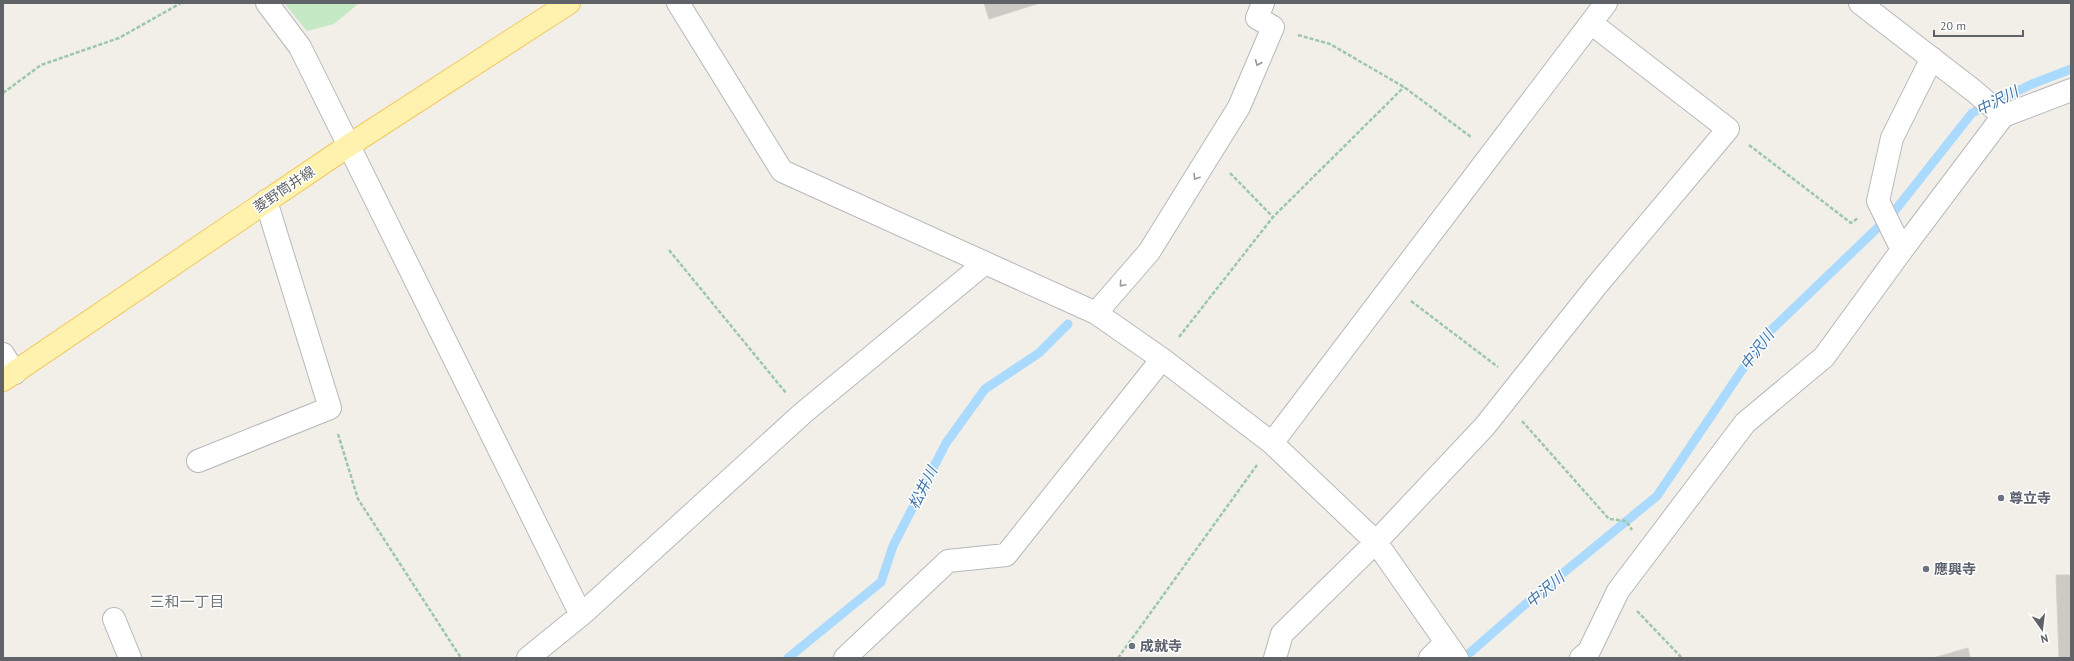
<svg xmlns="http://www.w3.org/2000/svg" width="2074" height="661" font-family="'PT Sans','Noto Sans JP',sans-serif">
	<rect width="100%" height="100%" fill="#f1efe8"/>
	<path fill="#c5e8c5" d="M 284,3 L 359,3 L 334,24 L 307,31 Z"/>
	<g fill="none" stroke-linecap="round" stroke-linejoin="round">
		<path stroke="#aadaff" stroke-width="9" d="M 788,658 L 881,582 L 893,546 L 946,443 L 985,389 L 1039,353 L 1068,324
			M 1464,658 L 1529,601 L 1657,496 L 1765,336 L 1893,213 L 1972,113 L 2032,84 L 2071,69"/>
	</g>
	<path fill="#cccac5" stroke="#d6d1c6" d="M 984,3 L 1040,3 L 989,19 Z
		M 2056,575 L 2071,575 L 2071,658 L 2059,658 Z
		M 1968,648 L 1970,658 L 1933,658 Z"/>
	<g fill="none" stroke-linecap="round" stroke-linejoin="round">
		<defs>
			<path id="minor" d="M 267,3 L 300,47 L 581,615
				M 678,3 L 782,171 L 1096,313 L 1162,359 L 1272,443 L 1376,542 L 1457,658
				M 1860,3 L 1974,91 L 2003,116
				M 1902,250 L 2003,116 L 2071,90
				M 1096,313 L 1149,252 L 1239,107 L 1273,27 L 1257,18 L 1263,3
				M 3,354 L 15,373
				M 1272,443 L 1606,3
				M 198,461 L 330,408 L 266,201
				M 114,619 L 130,658
				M 528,658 L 581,615 L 803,413 L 985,263
				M 845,658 L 948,561 L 1006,555 L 1162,359
				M 1275,658 L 1282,634 L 1376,542 L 1485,426 L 1597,285 L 1728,129 L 1591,23
				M 1430,658 L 1445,643
				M 1581,658 L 1589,651 L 1618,591 L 1745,423 L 1824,357 L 1902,250 L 1878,201 L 1892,138 L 1932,58"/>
			<path id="major" d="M 3,380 L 348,146 L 569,3"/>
		</defs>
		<use href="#minor" stroke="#b5b8bc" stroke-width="24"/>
		<use href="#major" stroke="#f2c960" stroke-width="24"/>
		<path stroke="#9cc7a9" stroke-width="2.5" stroke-dasharray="4 2" stroke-linecap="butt" d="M 1298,35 L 1330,44 L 1404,87 L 1471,137
			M 3,93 L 41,65 L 119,38 L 181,3
			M 1749,145 L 1851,223 L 1858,218
			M 1230,173 L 1273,217
			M 669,250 L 786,393
			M 1411,301 L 1498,367
			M 1179,337 L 1273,217 L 1404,87
			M 1522,421 L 1609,519 L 1626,521 L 1632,530
			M 338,434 L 358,499 L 461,658
			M 1637,611 L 1682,658
			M 1118,658 L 1257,465"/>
		<use href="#minor" stroke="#fff" stroke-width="22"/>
		<use href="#major" stroke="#fff2af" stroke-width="22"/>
	</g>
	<defs><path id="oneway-chevron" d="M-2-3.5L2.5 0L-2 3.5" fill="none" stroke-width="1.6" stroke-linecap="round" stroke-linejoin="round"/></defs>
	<g stroke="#979a9d">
		<use href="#oneway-chevron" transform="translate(1258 63) rotate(113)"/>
		<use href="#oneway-chevron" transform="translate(1196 177) rotate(122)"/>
		<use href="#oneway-chevron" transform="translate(1122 284) rotate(131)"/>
	</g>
	<g fill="#6b7280" stroke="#fff" stroke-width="1.5">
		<circle cx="2001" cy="498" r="4"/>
		<circle cx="1926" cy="569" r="4"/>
		<circle cx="1132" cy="646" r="4"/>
	</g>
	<g text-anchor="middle" stroke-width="3" stroke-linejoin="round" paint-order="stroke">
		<g font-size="14" fill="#5f6368" stroke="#fff">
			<text transform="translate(284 189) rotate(-34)" y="5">菱野筒井線</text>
		</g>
		<g font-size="14" font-weight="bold" fill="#5b616d" stroke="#fff" text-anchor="start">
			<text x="2009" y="503">尊立寺</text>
			<text x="1934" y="574">應興寺</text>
			<text x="1140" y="651">成就寺</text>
		</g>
		<g font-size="15" font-style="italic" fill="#4174aa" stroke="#fff">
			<text transform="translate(1997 101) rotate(-27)" y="5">中沢川</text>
			<text transform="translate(1757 350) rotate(-53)" y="5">中沢川</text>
			<text transform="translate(923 488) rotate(-63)" y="5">松井川</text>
			<text transform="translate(1545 590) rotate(-40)" y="5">中沢川</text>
		</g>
		<g font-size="15" fill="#70757a" stroke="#fff">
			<text x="187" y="607">三和一丁目</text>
		</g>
	</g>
	<rect width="2074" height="661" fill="none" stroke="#5f6368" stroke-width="8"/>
	<g transform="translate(2042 629) rotate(166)" stroke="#ffffff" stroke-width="3" paint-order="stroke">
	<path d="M0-3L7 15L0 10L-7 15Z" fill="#5f6368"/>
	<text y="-6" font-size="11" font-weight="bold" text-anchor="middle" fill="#5f6368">N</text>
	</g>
	<path d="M1934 30v6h89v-6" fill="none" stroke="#5f6368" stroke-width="2"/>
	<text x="1940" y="30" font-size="12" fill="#5f6368" stroke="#ffffff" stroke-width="3" paint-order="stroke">20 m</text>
</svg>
